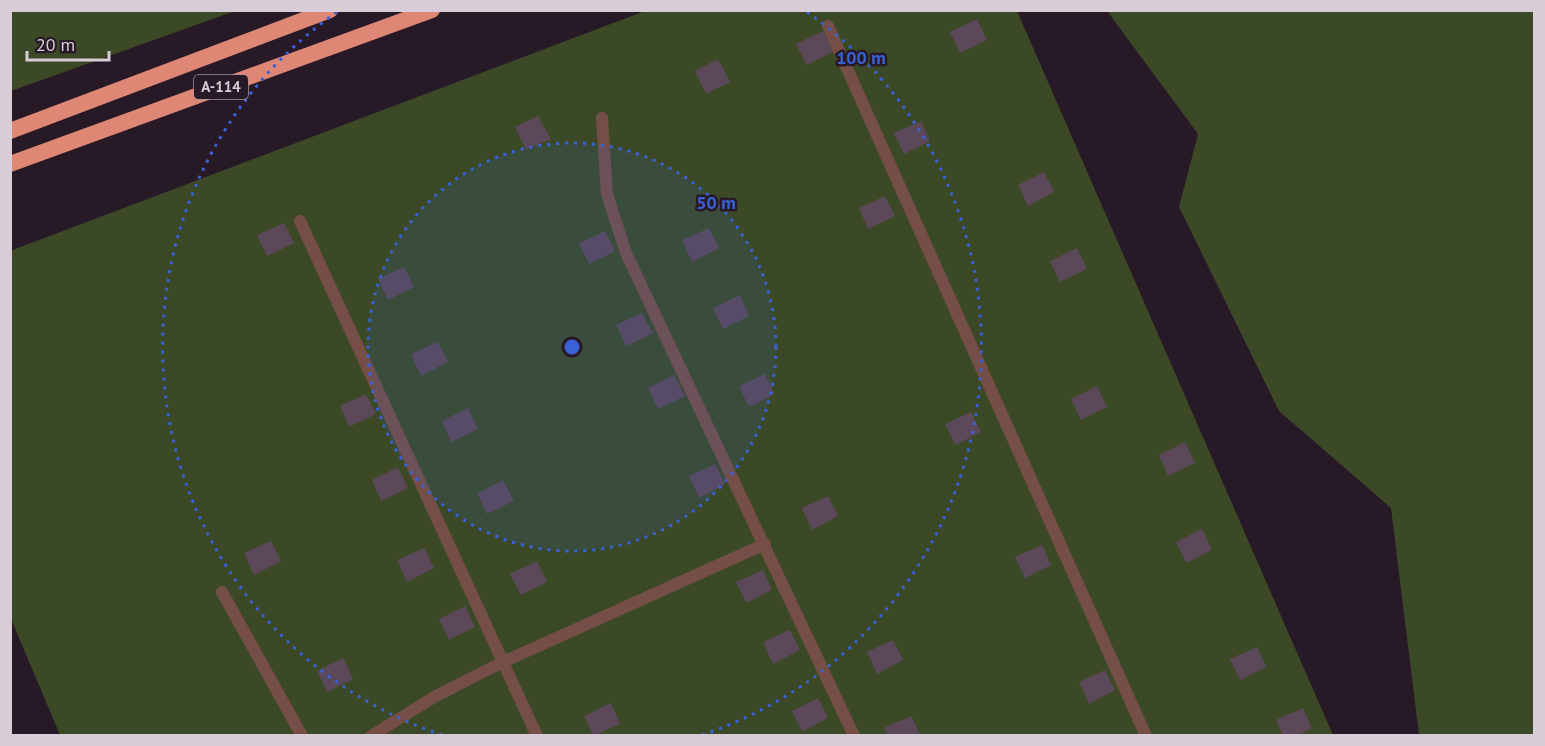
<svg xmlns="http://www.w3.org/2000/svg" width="1545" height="746" font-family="'PT Sans',sans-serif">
	<rect width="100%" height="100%" fill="#281927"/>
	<path fill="#3b4926" d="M 11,10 L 235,10 L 235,11 L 11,91 Z
		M 645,11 L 1017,11 L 1333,735 L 60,735 L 11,619 L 10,251 Z
		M 1107,11 L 1534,11 L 1534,735 L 1419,735 L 1391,508 L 1279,411 L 1179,207 L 1198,134 Z"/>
	<path fill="#5b4959" d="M 977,19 L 987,40 L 960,53 L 950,32 Z
		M 823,31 L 833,52 L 807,65 L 796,44 Z
		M 718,59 L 730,82 L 706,94 L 695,71 Z
		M 538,116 L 551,139 L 526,150 L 515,127 Z
		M 921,121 L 930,141 L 904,154 L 894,133 Z
		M 1044,172 L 1054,192 L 1028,206 L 1018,185 Z
		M 885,196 L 895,216 L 868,229 L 859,208 Z
		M 284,223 L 294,243 L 267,256 L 257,235 Z
		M 709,228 L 719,248 L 692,262 L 682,240 Z
		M 605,231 L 615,251 L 589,264 L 579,243 Z
		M 1077,248 L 1087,269 L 1060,282 L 1050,261 Z
		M 404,267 L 414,287 L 388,300 L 378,279 Z
		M 740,295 L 749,316 L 723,329 L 713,308 Z
		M 642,313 L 653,333 L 626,346 L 616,325 Z
		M 438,342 L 448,362 L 421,376 L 411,354 Z
		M 765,374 L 775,394 L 749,407 L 739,386 Z
		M 674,375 L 685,396 L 658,409 L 648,388 Z
		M 1097,386 L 1107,407 L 1081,420 L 1071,399 Z
		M 366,394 L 376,414 L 349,427 L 340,406 Z
		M 468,408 L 478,429 L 451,442 L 442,421 Z
		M 971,412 L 981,432 L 955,445 L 945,424 Z
		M 1185,442 L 1195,463 L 1168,476 L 1159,455 Z
		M 715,464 L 725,484 L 699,498 L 689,476 Z
		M 398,467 L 408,488 L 381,501 L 372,480 Z
		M 503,480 L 514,501 L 487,514 L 477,493 Z
		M 828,496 L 838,516 L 812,530 L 802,508 Z
		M 1202,529 L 1212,550 L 1186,563 L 1176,542 Z
		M 271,541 L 281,561 L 254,575 L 244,553 Z
		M 1042,545 L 1051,565 L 1025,578 L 1015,557 Z
		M 424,548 L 434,568 L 407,582 L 397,560 Z
		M 537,561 L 547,582 L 521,595 L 510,574 Z
		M 763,570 L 772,590 L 746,603 L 736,582 Z
		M 465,606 L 475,627 L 449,640 L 439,619 Z
		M 790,630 L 800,650 L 773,664 L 763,642 Z
		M 893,640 L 903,660 L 877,674 L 867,652 Z
		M 1257,647 L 1266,667 L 1240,680 L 1230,659 Z
		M 343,658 L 353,679 L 327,692 L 317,671 Z
		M 1105,670 L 1115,690 L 1089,704 L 1079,682 Z
		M 818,698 L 828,718 L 802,732 L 792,711 Z
		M 611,703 L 620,724 L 593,736 L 584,716 Z
		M 1303,708 L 1312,728 L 1297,736 L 1283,736 L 1276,720 Z
		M 911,716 L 921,736 L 888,736 L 884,728 Z"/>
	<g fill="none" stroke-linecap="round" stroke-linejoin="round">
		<path stroke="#754f47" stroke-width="12" d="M 828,26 L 1146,736
			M 602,118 L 607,194 L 626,253 L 854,736
			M 300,221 L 537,736
			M 222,592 L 302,736
			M 371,736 L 436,696 L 503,662 L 765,544"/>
		<path stroke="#dd8774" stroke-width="16" d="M 10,131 L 330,10
			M 10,164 L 432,10"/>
	</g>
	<circle cx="572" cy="347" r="204" fill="#3961d8" fill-opacity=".12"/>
	<g fill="none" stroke="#3961d8" stroke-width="3" stroke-dasharray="3 6">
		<circle cx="572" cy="347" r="204"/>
		<path d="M442 735A409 409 0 0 1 337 12M807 12A409 409 0 0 1 702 735"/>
	</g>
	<g text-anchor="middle" stroke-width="5" stroke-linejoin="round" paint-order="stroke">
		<rect fill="#281927" stroke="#a397a2" stroke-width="1.5" x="194" y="75" width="54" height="24" rx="4.5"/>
		<g font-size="15" font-weight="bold" fill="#d8cdd7">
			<text x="221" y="92">А-114</text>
		</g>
	</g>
	<circle cx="572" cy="347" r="9" fill="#3961d8" stroke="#281927" stroke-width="3"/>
	<g font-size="18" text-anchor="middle" font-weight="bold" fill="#3961d8" stroke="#281927" stroke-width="5" stroke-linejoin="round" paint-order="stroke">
		<text x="861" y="64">100 m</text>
		<text x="716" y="209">50 m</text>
	</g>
	<rect width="1545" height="746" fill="none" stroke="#d8cdd7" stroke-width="24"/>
	<path d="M27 51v9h82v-9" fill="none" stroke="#d8cdd7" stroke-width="3"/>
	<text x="36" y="51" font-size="18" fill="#d8cdd7" stroke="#281927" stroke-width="4.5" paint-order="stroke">20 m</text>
</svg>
